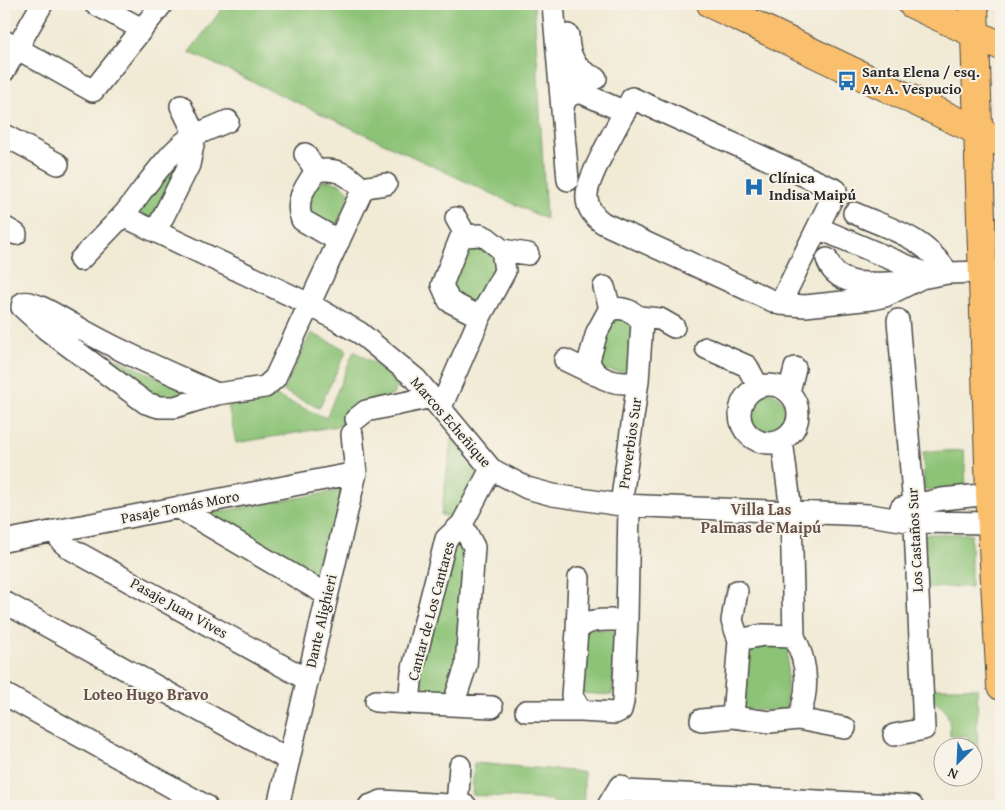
<svg xmlns="http://www.w3.org/2000/svg" width="1005" height="810" font-family="'Gentium Book Plus',serif">
	<rect width="100%" height="100%" fill="#f7f3e8"/>
	<filter id="ink" filterUnits="userSpaceOnUse"><feTurbulence type="fractalNoise" baseFrequency=".02" numOctaves="2"/><feDisplacementMap in="SourceGraphic" scale="10" xChannelSelector="R" yChannelSelector="G"/><feConvolveMatrix kernelMatrix="1 2 1 2 8 2 1 2 1" color-interpolation-filters="sRGB"/></filter>
	<filter id="wash" filterUnits="userSpaceOnUse"><feTurbulence type="fractalNoise" baseFrequency=".0096" numOctaves="4" result="noise"/><feDisplacementMap in="SourceGraphic" scale="20" xChannelSelector="R" yChannelSelector="G"/><feGaussianBlur stdDeviation="1.12" result="paint"/><feColorMatrix in="noise" values="0 0 0 0 0 0 0 0 0 0 0 0 0 0 0 0 0 1.4 0 .05"/><feComposite in="paint" operator="in"/></filter>
	<g filter="url(#wash)">
		<rect width="100%" height="100%" fill="#f1ead5"/>
		<path fill="#8cc376" stroke="#5c7750" d="M 226,4 L 534,4 L 546,219 L 189,52 Z
			M 185,150 L 154,220 L 135,211 Z
			M 325,180 L 341,184 L 350,193 L 336,231 L 307,214 L 313,188 Z
			M 480,242 L 493,253 L 496,274 L 480,306 L 452,292 L 460,246 Z
			M 623,314 L 635,331 L 632,373 L 603,370 L 596,361 L 612,319 Z
			M 311,333 L 347,350 L 319,408 L 283,391 Z
			M 100,351 L 190,392 L 170,400 L 151,397 L 93,364 Z
			M 354,351 L 400,379 L 393,395 L 357,404 L 343,425 L 236,443 L 228,405 L 269,393 L 326,418 Z
			M747 411a19 19 0 1 1 38 0a19 19 0 1 1-38 0Z
			M 452,434 L 482,469 L 453,518 L 441,515 Z
			M 964,450 L 966,488 L 924,490 L 923,452 Z
			M 343,490 L 325,583 L 201,515 Z
			M 925,534 L 971,534 L 971,587 L 925,587 Z
			M 462,541 L 469,551 L 460,663 L 449,698 L 418,696 L 418,674 L 452,550 Z
			M 584,628 L 616,631 L 612,695 L 580,693 Z
			M 743,645 L 788,647 L 786,711 L 741,709 Z
			M 925,688 L 977,688 L 978,776 L 973,776 L 972,748 L 968,747 L 968,736 L 950,736 C 950,714 946,705 925,698 Z
			M 474,763 L 584,772 L 584,806 L 557,806 L 551,800 L 472,795 Z"/>
	</g>
	<g filter="url(#ink)">
		<g fill="none" stroke-linecap="round" stroke-linejoin="round">
			<defs>
				<path id="minor" d="M 95,4 L 142,29
					M 553,4 L 568,180
					M 568,35 C 568,56 576,71 596,78
					M 4,41 L 93,91 L 162,4
					M 559,69 L 570,84 L 582,93 C 570,92 563,99 563,111
					M 4,71 L 42,4
					M 582,93 L 625,112
					M 181,106 L 195,135 L 228,121
					M 4,135 L 58,164
					M 305,154 L 316,171
					M 361,188 L 386,184
					M 854,213 C 892,230 923,236 948,273
					M 456,218 L 466,236
					M 4,227 L 16,234
					M 818,228 L 931,276
					M 156,231 L 189,165 L 195,135 C 172,146 142,192 125,213 L 125,217 L 309,304 L 360,333 L 416,379 L 491,469 L 527,488 L 553,495 L 621,505 L 869,515 L 914,522 L 991,523
					M 480,235 L 487,238 L 502,250 L 505,271 L 480,317 L 449,301 L 442,285 L 460,239 L 466,236 Z
					M 502,250 L 528,254
					M 827,259 C 837,292 881,282 909,282
					M 80,260 L 125,213
					M 604,287 L 610,308 L 597,332 L 589,360 C 593,381 620,386 638,381 L 642,323 C 635,310 624,308 610,308
					M 780,304 L 836,190 L 632,98 C 622,117 588,176 587,194 C 586,207 593,216 603,223 L 766,298 L 780,304 L 805,306 L 872,299 L 885,296 L 921,278 L 948,273 L 982,272
					M 639,317 L 660,319 L 674,327
					M 706,348 L 747,366 L 758,386
					M 565,360 L 596,375
					M740 414a29 29 0 1 1 58 0a29 29 0 1 1-58 0Z
					M 789,392 L 795,368
					M 217,394 C 169,372 120,352 74,325 C 64,320 32,299 23,303 L 22,307 L 46,329 L 146,403 L 159,407 L 175,407 L 217,394 L 265,387 L 275,378 L 361,193 L 361,188 C 348,174 335,167 316,171 C 305,187 294,201 302,220 L 339,241
					M 441,407 L 480,317
					M 356,419 L 366,411 L 432,397
					M 782,440 L 791,511 L 794,636 C 808,664 810,690 798,719 L 770,722 L 733,717 L 739,640 L 763,635 L 794,636
					M 621,505 L 638,381
					M 179,508 L 327,595
					M 901,508 L 942,499 L 990,494
					M 462,524 L 491,469
					M 55,531 L 62,542 L 69,548 L 308,680
					M 4,541 L 356,473
					M 737,591 L 732,621 L 739,640
					M 4,602 L 289,760
					M 627,620 C 610,621 589,616 577,631 L 572,696 L 581,711 L 615,713 L 621,710 L 623,702 L 627,620 L 629,505
					M 577,631 L 579,578
					M 4,694 L 206,806
					M 376,701 L 409,703
					M 453,705 L 466,666 L 474,547 L 462,524 L 446,539 L 412,672 L 409,703 L 492,707
					M 526,711 L 581,711
					M 798,719 L 845,728
					M 701,720 L 733,717
					M 894,735 L 924,729 L 914,505 L 898,320
					M 278,806 L 356,473 L 352,434
					M 369,806 L 382,801 L 466,806
					M 457,806 L 460,766
					M 608,806 L 620,786 L 626,791 L 912,806"/>
				<path id="major" d="M 711,4 L 1001,142
					M 912,4 L 1001,46
					M 974,4 L 990,494 L 1001,686"/>
			</defs>
			<use href="#minor" stroke="#494844" stroke-width="24"/>
			<use href="#major" stroke="#494844" stroke-width="30"/>
			<use href="#minor" stroke="#fff" stroke-width="21"/>
			<use href="#major" stroke="#f9bf6d" stroke-width="28"/>
		</g>
	</g>
	<defs>
		<symbol id="bus-bare" viewBox="-9 -9 18 18"><path d="M-5-6H5V4H4V6H2V4H-2V6H-4V4H-5ZM-3.5-4V0h7V-4ZM-3.5 1.2v1.5H-2V1.2ZM2 1.2v1.5H3.5V1.2Z" fill="#1f6fb2" stroke="#f7f3e8" stroke-width="2.5" paint-order="stroke"/></symbol>
		<symbol id="hospital-bare" viewBox="-9 -9 18 18"><path d="M-5-5h3v3.5h4V-5h3V5h-3V1.5h-4V5h-3Z" fill="#1f6fb2" stroke="#f7f3e8" stroke-width="2.5" paint-order="stroke"/></symbol>
	</defs>
	<g fill-rule="evenodd">
		<use href="#bus-bare" x="833" y="67" width="28" height="28"/>
		<use href="#hospital-bare" x="740" y="173" width="28" height="28"/>
	</g>
	<g text-anchor="middle" stroke-width="4" stroke-linejoin="round" paint-order="stroke">
		<g font-size="15" font-weight="bold" fill="#2b2b2b" stroke="#f7f3e8" text-anchor="start">
			<text x="862" y="77">Santa Elena / esq.<tspan x="862" dy="17">Av. A. Vespucio</tspan></text>
			<text x="769" y="183">Clínica<tspan x="769" dy="17">Indisa Maipú</tspan></text>
		</g>
		<g font-size="15" fill="#2b2b2b" stroke="#f7f3e8">
			<text transform="translate(451 422) rotate(49)" y="5">Marcos Echeñique</text>
			<text transform="translate(630 443) rotate(-82)" y="5">Proverbios Sur</text>
			<text transform="translate(180 507) rotate(-11)" y="5">Pasaje Tomás Moro</text>
			<text transform="translate(915 540) rotate(-93)" y="5">Los Castaños Sur</text>
			<text transform="translate(179 608) rotate(29)" y="5">Pasaje Juan Vives</text>
			<text transform="translate(431 611) rotate(-75)" y="5">Cantar de Los Cantares</text>
			<text transform="translate(321 621) rotate(-77)" y="5">Dante Alighieri</text>
		</g>
		<g font-size="16" font-weight="bold" fill="#66504a" stroke="#f7f3e8">
			<text x="761" y="515">Villa Las<tspan x="761" dy="18">Palmas de Maipú</tspan></text>
			<text x="146" y="700">Loteo Hugo Bravo</text>
		</g>
	</g>
	<rect width="1005" height="810" fill="none" stroke="#f7f3e8" stroke-width="20"/>
	<g transform="translate(958 762) rotate(204)"><circle r="24" fill="#f7f3e8" stroke="#a5a39c"/>
	<path d="M0-4L9 19L0 12L-9 19Z" fill="#1f6fb2"/>
	<text y="-8" font-size="14" font-weight="bold" text-anchor="middle" fill="#2b2b2b">N</text>
	</g>
</svg>
